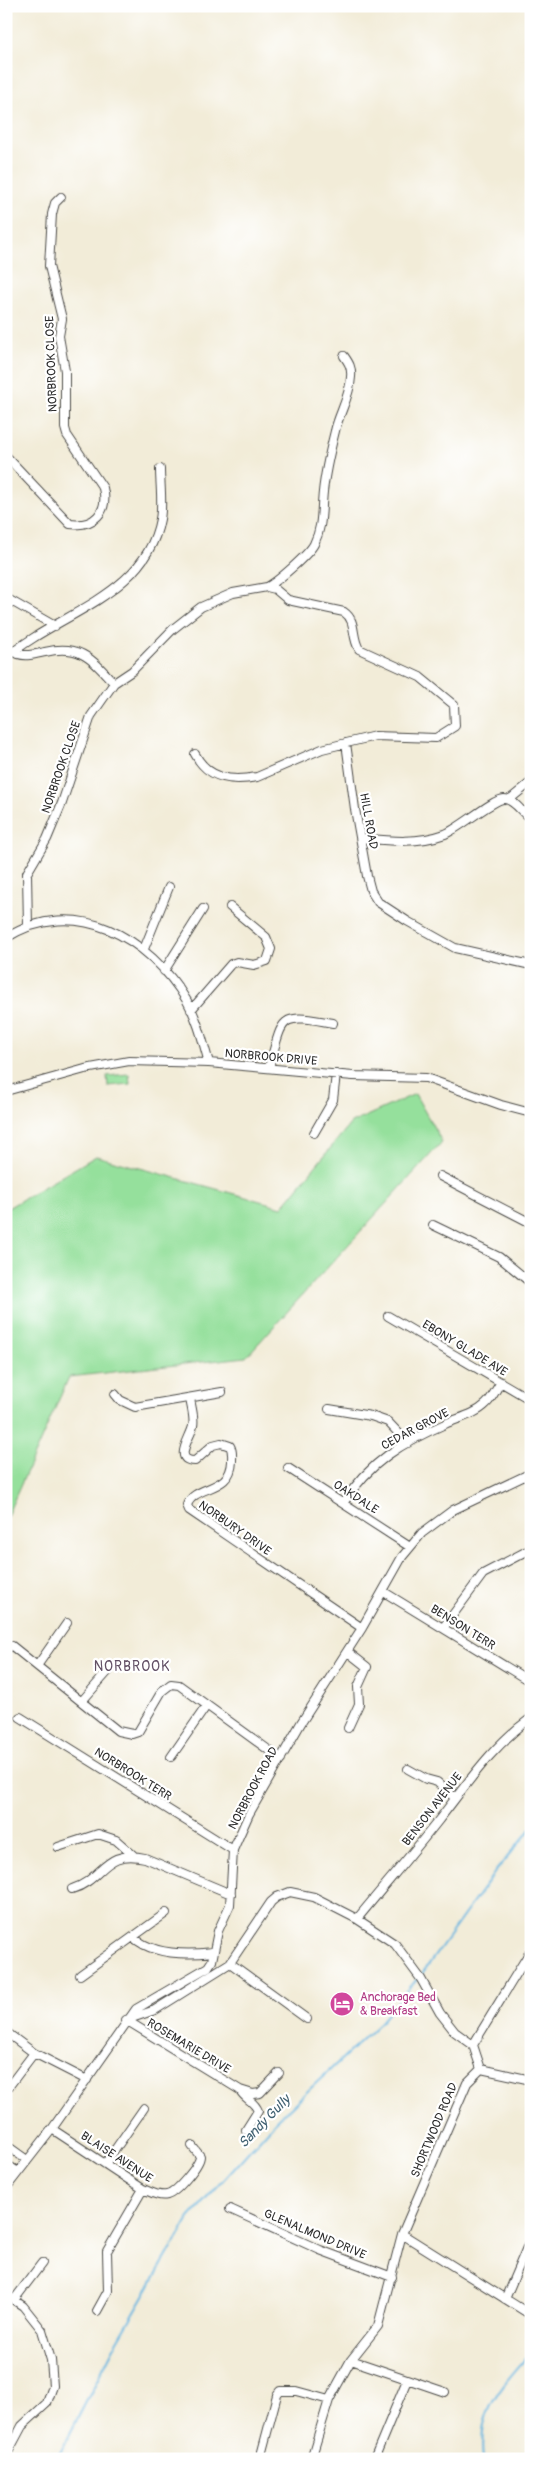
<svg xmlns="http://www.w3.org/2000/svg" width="537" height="2465" font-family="Pangolin,sans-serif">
	<rect width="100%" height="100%" fill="#fff"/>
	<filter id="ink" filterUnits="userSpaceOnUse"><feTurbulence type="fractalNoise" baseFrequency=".02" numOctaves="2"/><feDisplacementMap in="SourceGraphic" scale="10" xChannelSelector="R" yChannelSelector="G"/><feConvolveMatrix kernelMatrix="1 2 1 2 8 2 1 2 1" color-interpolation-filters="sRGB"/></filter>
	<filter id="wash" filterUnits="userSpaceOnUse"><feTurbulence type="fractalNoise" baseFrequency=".0096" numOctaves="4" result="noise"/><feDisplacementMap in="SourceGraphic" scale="20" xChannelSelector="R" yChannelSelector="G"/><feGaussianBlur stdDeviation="1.12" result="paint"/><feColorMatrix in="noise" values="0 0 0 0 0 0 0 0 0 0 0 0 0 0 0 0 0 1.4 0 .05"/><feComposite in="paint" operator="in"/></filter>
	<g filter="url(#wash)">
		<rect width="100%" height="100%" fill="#f2ecd8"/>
		<path fill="#95e09c" stroke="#608664" d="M 129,1074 L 130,1084 L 108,1086 L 107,1076 Z
			M 415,1094 L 442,1142 L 246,1357 L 69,1377 L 6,1518 L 6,1209 L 96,1156 L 282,1207 L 351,1123 Z"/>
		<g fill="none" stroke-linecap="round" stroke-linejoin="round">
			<path stroke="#65b5e0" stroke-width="2" d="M 421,1975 L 495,1872 L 531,1829
				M 57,2459 L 113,2349 L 189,2218 L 277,2120 L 381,2022 L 418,1978
				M 483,2459 C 477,2408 501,2388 531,2352"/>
		</g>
	</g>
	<g filter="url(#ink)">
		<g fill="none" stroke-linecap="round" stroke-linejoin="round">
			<defs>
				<path id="minor" d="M 6,456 L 70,524 C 94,527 109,512 103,488 L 67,435 L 65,428 L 65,371 L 59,336 L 62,319 L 49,266 L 52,214 L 55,203 L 61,197
					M 267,587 C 277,582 309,554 314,544 C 323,526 321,510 323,492 C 325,472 330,451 335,431 C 339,413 350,397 351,377 C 352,368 349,363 344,356
					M 6,598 L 55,626
					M 15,650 L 18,654 C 27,657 36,654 45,652 C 80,644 91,658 114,683
					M 6,658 C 57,613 146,596 160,519 C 163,504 160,485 160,469
					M 346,743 L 355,809 L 367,876 L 371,891 L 378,902 L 407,921 L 455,948 L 531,965
					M 509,800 L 531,782
					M 362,838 C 391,841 417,844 445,834 C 460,828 493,799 504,799 C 515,799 522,814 531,819
					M 28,927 L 27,873 L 47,839 L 62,803 L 91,716 L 114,683 L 132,671 L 173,629 L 201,607 L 233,593 L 267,587 L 275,589 L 288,600 L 344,612 C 357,621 351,636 359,649 L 420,677 L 454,705 L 455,726 L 436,738 L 375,736 L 322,749 L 257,777 C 231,782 208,779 195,754
					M 6,938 C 75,894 150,938 187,1001 C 198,1020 203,1042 209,1063
					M 144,949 L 169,887
					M 164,971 L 203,909
					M 191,1010 L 231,964 L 237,962 L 254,965 L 267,961 L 271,949 L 266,937 L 230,907
					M 269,1067 C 284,1016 278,1013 333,1023
					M 6,1091 L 85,1069 L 129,1061 L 209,1063 L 353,1076 L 426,1078 L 501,1105 L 531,1113
					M 314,1133 L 333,1100 L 336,1074
					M 440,1176 L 531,1223
					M 433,1225 L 499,1257 L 531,1283
					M 388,1316 L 531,1400
					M 115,1394 L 120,1400 L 135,1407 L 222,1392
					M 190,1398 C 191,1407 195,1418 193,1426 C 191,1437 172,1461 195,1461 L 213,1445 L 221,1443 L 230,1446 C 233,1451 232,1455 232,1461 C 231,1493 195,1484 187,1505 L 189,1510 L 362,1628
					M 329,1409 L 371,1416 L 388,1422 L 408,1443
					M 288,1468 L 410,1547
					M 344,1502 C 370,1462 401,1443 445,1424 C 458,1418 475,1415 486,1404 C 492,1399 496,1389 501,1382
					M 384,1592 L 531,1682
					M 443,1628 L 483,1574 L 531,1549
					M 12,1646 L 118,1731 L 132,1734 L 138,1732 L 162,1691 L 171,1684 L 179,1685 L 281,1759
					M 37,1666 L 67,1623
					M 82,1701 L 111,1668
					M 20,1717 L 233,1850
					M 348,1728 L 359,1704 L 358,1687 L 367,1667 L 348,1652
					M 171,1757 L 207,1705
					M 408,1769 L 426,1779 L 437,1782 L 455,1798
					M 58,1847 L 98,1834 L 116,1840 L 133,1855
					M 72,1889 C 103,1880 104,1848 145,1858 L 231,1894
					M 357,1919 C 384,1886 412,1854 438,1821 C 467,1784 492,1746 531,1718
					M 133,1937 C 153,1955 188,1955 213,1952
					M 230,1963 L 307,2019
					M 80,1975 L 166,1913
					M 126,2020 L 155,2010 L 230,1963 L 271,1902 L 277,1897 L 290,1892 L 314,1897 L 357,1919 L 395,1944 L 421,1979 L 440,2013 L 455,2032 L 473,2045 L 481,2069 L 467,2083 L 402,2234 L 378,2326 L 351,2360 L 329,2400 L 311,2459
					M 126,2020 L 240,2090 L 253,2094 L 260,2093 L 279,2073
					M 6,2032 L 34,2053 L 87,2080
					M 473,2045 L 531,1950
					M 481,2069 L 531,2080
					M 6,2090 L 34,2053
					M 240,2090 C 244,2099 255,2101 258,2111 L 246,2130
					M 52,2129 L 143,2189 C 151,2192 158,2197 167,2195 C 176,2193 200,2165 200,2156 L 192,2146
					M 6,2145 L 27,2160
					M 6,2164 L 18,2172
					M 105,2164 L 144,2108
					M 6,2188 L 52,2129 L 136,2009 L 208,1967 L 212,1961 L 218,1931 L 230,1905 L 233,1850 L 249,1814 L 301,1723 L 362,1628 L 402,1557 L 422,1533 L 453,1510 L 531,1473
					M 230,2209 L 320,2250 L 392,2277
					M 402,2234 L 531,2315
					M 6,2295 L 23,2306 L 42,2330 L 51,2360 L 53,2386 L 47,2403 L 22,2426 L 6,2456
					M 505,2299 L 531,2238
					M 14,2300 L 42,2263
					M 97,2311 L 108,2291 L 107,2251 L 143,2189
					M 351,2360 L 445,2392
					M 260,2459 L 277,2395 L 280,2391 L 296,2391 L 329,2400
					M 374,2459 L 407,2380"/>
			</defs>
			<use href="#minor" stroke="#494845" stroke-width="10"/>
			<use href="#minor" stroke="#fff" stroke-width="8"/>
		</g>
	</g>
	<defs>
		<symbol id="hotel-disc" viewBox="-11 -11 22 22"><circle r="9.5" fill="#d1479c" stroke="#fff"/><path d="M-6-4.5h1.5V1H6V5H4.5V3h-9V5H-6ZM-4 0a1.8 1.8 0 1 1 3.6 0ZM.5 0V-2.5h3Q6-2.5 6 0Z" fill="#fff"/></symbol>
	</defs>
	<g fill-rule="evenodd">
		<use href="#hotel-disc" x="328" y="1990" width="28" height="28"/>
	</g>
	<g text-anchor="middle" stroke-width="4.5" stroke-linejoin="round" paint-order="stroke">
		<g font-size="12" fill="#2b2b2b" stroke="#fff">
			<text transform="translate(51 364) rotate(-92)" y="4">NORBROOK CLOSE</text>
			<text transform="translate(61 767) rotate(-71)" y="4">NORBROOK CLOSE</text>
			<text transform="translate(369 821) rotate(80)" y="4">HILL ROAD</text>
			<text transform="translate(271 1057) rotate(5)" y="4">NORBROOK DRIVE</text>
			<text transform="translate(465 1348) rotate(31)" y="4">EBONY GLADE AVE</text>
			<text transform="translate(415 1429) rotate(-28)" y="4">CEDAR GROVE</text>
			<text transform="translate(356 1497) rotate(33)" y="4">OAKDALE</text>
			<text transform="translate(235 1528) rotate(35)" y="4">NORBURY DRIVE</text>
			<text transform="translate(463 1627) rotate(32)" y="4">BENSON TERR</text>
			<text transform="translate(133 1774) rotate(32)" y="4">NORBROOK TERR</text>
			<text transform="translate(253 1788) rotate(-62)" y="4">NORBROOK ROAD</text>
			<text transform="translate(432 1809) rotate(-52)" y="4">BENSON AVENUE</text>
			<text transform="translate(189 2046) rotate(31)" y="4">ROSEMARIE DRIVE</text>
			<text transform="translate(434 2130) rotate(-67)" y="4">SHORTWOOD ROAD</text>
			<text transform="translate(117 2157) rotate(33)" y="4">BLAISE AVENUE</text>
			<text transform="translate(315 2234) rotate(23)" y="4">GLENALMOND DRIVE</text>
		</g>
		<g font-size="12" fill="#b23c85" stroke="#fff" text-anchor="start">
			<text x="360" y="2001">Anchorage Bed<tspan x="360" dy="14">&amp; Breakfast</tspan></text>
		</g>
		<g font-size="14" letter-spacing="1" fill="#625065" stroke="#fff">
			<text x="132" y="1671">NORBROOK</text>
		</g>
		<g font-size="14" font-style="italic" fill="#426273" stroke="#fff">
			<text transform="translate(264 2121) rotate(-46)" y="5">Sandy Gully</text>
		</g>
	</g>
	<rect width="537" height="2465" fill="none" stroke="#fff" stroke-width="25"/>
</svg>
